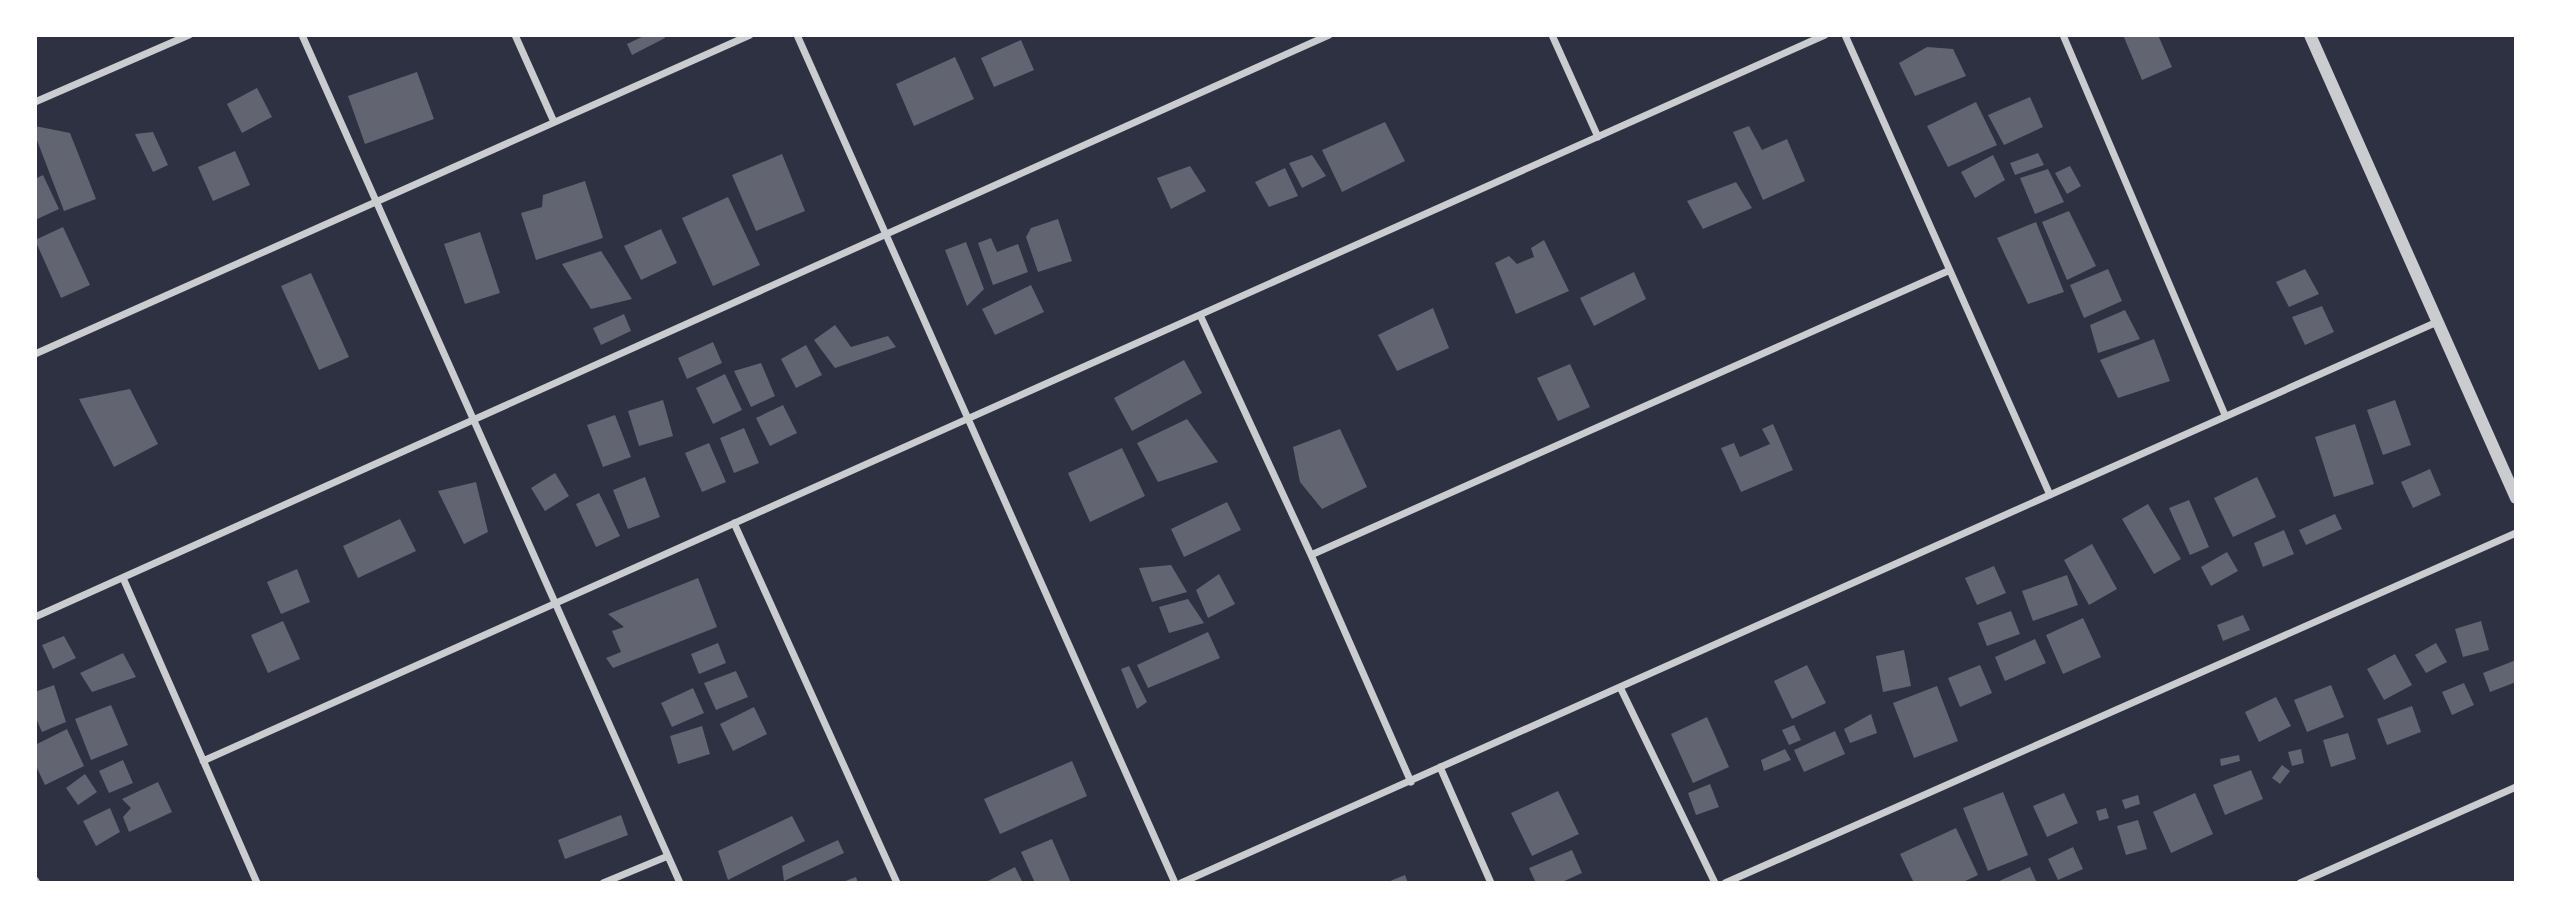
<svg xmlns="http://www.w3.org/2000/svg" width="2551" height="918" font-family="'Roboto Condensed',sans-serif">
	<rect width="100%" height="100%" fill="#2d3142"/>
	<path fill="#626471" d="M 646,35 L 665,35 L 665,38 L 632,55 L 627,44 Z
		M 2123,35 L 2158,35 L 2172,67 L 2142,80 Z
		M 1021,40 L 1034,70 L 994,87 L 981,58 Z
		M 1927,47 L 1953,49 L 1966,76 L 1915,96 L 1899,63 Z
		M 955,57 L 974,99 L 914,126 L 896,84 Z
		M 417,72 L 434,119 L 365,144 L 348,96 Z
		M 257,88 L 272,117 L 242,133 L 227,104 Z
		M 2030,97 L 2043,127 L 2004,145 L 1988,115 Z
		M 1976,102 L 1997,145 L 1948,167 L 1927,126 Z
		M 1385,122 L 1405,161 L 1342,192 L 1322,150 Z
		M 35,126 L 70,133 L 96,199 L 64,211 L 35,135 Z
		M 1749,126 L 1762,150 L 1787,139 L 1805,181 L 1763,200 L 1733,132 Z
		M 153,132 L 168,165 L 153,172 L 135,134 Z
		M 235,151 L 250,185 L 213,201 L 198,167 Z
		M 2038,153 L 2044,165 L 2015,175 L 2010,163 Z
		M 782,154 L 805,211 L 756,231 L 732,175 Z
		M 1312,155 L 1326,176 L 1302,188 L 1289,163 Z
		M 1993,155 L 2005,180 L 1975,198 L 1961,172 Z
		M 1190,166 L 1206,191 L 1171,209 L 1157,178 Z
		M 2070,166 L 2081,186 L 2067,194 L 2055,173 Z
		M 1285,168 L 1298,196 L 1269,207 L 1255,182 Z
		M 2048,169 L 2064,202 L 2035,214 L 2020,178 Z
		M 43,175 L 59,209 L 35,220 L 35,179 Z
		M 585,181 L 603,238 L 536,260 L 521,213 L 542,207 L 543,195 Z
		M 1736,182 L 1752,208 L 1703,229 L 1687,201 Z
		M 728,197 L 760,265 L 713,286 L 682,218 Z
		M 2069,211 L 2096,266 L 2067,280 L 2042,222 Z
		M 1058,219 L 1072,261 L 1038,272 L 1026,237 L 1031,228 Z
		M 2036,222 L 2064,292 L 2028,304 L 1997,238 Z
		M 63,227 L 90,285 L 61,298 L 35,240 Z
		M 661,229 L 677,263 L 641,280 L 624,246 Z
		M 480,232 L 500,293 L 465,304 L 444,244 Z
		M 991,238 L 997,252 L 1018,244 L 1028,272 L 993,285 L 978,243 Z
		M 1544,240 L 1569,291 L 1516,314 L 1495,263 L 1509,256 L 1517,264 L 1534,257 L 1531,248 Z
		M 966,242 L 984,289 L 967,306 L 945,250 Z
		M 601,251 L 632,299 L 591,309 L 562,264 Z
		M 2108,269 L 2122,301 L 2084,318 L 2070,285 Z
		M 2305,269 L 2319,294 L 2289,307 L 2276,282 Z
		M 1634,272 L 1646,299 L 1594,326 L 1580,298 Z
		M 311,273 L 349,357 L 319,370 L 281,286 Z
		M 1031,285 L 1044,312 L 995,335 L 982,309 Z
		M 2322,306 L 2334,332 L 2305,345 L 2292,317 Z
		M 1433,308 L 1449,348 L 1397,371 L 1378,335 Z
		M 2125,310 L 2140,339 L 2098,353 L 2090,325 Z
		M 624,314 L 631,331 L 601,345 L 593,328 Z
		M 835,325 L 851,347 L 888,336 L 896,347 L 835,368 L 814,340 Z
		M 2154,339 L 2170,381 L 2118,398 L 2100,360 Z
		M 713,342 L 722,363 L 687,379 L 678,358 Z
		M 806,345 L 822,375 L 796,388 L 781,359 Z
		M 1184,360 L 1202,393 L 1132,431 L 1114,398 Z
		M 761,363 L 775,396 L 751,407 L 734,371 Z
		M 1570,364 L 1590,407 L 1558,421 L 1537,378 Z
		M 725,374 L 742,410 L 713,424 L 696,388 Z
		M 130,389 L 158,444 L 114,467 L 79,399 Z
		M 663,400 L 673,436 L 639,446 L 628,411 Z
		M 2395,400 L 2411,445 L 2383,455 L 2367,410 Z
		M 783,405 L 797,433 L 770,446 L 756,418 Z
		M 615,415 L 631,457 L 603,467 L 587,425 Z
		M 1187,419 L 1218,462 L 1158,482 L 1137,443 Z
		M 1773,424 L 1793,470 L 1741,492 L 1721,448 L 1734,443 L 1740,457 L 1770,444 L 1762,429 Z
		M 2355,424 L 2374,484 L 2334,497 L 2315,437 Z
		M 744,428 L 759,463 L 734,473 L 720,438 Z
		M 1340,429 L 1367,487 L 1322,509 L 1300,482 L 1293,447 Z
		M 709,443 L 726,482 L 702,492 L 685,453 Z
		M 1122,448 L 1145,496 L 1090,522 L 1068,473 Z
		M 2430,469 L 2441,495 L 2413,508 L 2401,482 Z
		M 555,473 L 569,496 L 545,511 L 531,488 Z
		M 645,477 L 660,517 L 628,529 L 613,490 Z
		M 2257,477 L 2276,517 L 2233,537 L 2214,498 Z
		M 476,482 L 488,532 L 464,544 L 438,491 Z
		M 599,493 L 620,536 L 596,547 L 576,504 Z
		M 2189,500 L 2209,547 L 2190,555 L 2169,508 Z
		M 1227,502 L 1241,530 L 1184,557 L 1171,529 Z
		M 2148,504 L 2181,559 L 2154,574 L 2122,519 Z
		M 2335,514 L 2342,529 L 2306,545 L 2299,530 Z
		M 400,519 L 416,551 L 358,578 L 343,546 Z
		M 2284,530 L 2294,554 L 2263,567 L 2254,543 Z
		M 2092,544 L 2117,589 L 2089,605 L 2064,560 Z
		M 2227,552 L 2238,571 L 2211,586 L 2201,567 Z
		M 1171,565 L 1187,592 L 1152,602 L 1139,568 Z
		M 1994,566 L 2006,593 L 1977,605 L 1965,578 Z
		M 297,569 L 310,602 L 281,614 L 267,582 Z
		M 1219,574 L 1235,604 L 1208,618 L 1196,590 Z
		M 2067,575 L 2078,605 L 2033,621 L 2022,591 Z
		M 698,578 L 717,627 L 613,668 L 606,658 L 621,652 L 612,631 L 624,627 L 608,614 Z
		M 1188,599 L 1204,623 L 1169,633 L 1159,607 Z
		M 2011,611 L 2020,634 L 1987,646 L 1978,623 Z
		M 2243,615 L 2250,630 L 2223,641 L 2217,625 Z
		M 2083,618 L 2101,657 L 2063,674 L 2046,635 Z
		M 283,621 L 300,659 L 268,673 L 251,635 Z
		M 2481,621 L 2489,650 L 2463,657 L 2455,629 Z
		M 1208,632 L 1220,658 L 1148,688 L 1137,665 Z
		M 64,636 L 76,658 L 53,669 L 42,645 Z
		M 2035,639 L 2046,663 L 2005,681 L 1995,657 Z
		M 718,643 L 726,663 L 699,674 L 691,654 Z
		M 2436,643 L 2447,662 L 2426,673 L 2415,655 Z
		M 1904,650 L 1911,686 L 1883,692 L 1876,656 Z
		M 123,653 L 136,677 L 92,692 L 80,673 Z
		M 2395,654 L 2412,685 L 2384,700 L 2367,669 Z
		M 2516,660 L 2516,682 L 2490,692 L 2483,673 Z
		M 1807,665 L 1826,703 L 1792,719 L 1774,681 Z
		M 1980,665 L 1992,693 L 1960,707 L 1948,678 Z
		M 1129,666 L 1147,702 L 1137,709 L 1121,669 Z
		M 736,671 L 748,697 L 716,710 L 704,683 Z
		M 2464,683 L 2474,705 L 2452,715 L 2442,692 Z
		M 54,685 L 66,722 L 42,732 L 35,716 L 35,692 Z
		M 2331,685 L 2344,717 L 2307,732 L 2294,700 Z
		M 1937,686 L 1958,741 L 1914,758 L 1893,703 Z
		M 693,688 L 704,713 L 672,727 L 661,703 Z
		M 2276,697 L 2291,726 L 2259,742 L 2245,712 Z
		M 111,705 L 128,745 L 91,760 L 75,719 Z
		M 2412,706 L 2421,732 L 2387,745 L 2377,719 Z
		M 754,707 L 767,734 L 733,751 L 720,724 Z
		M 1871,714 L 1877,733 L 1850,743 L 1844,729 Z
		M 1707,717 L 1729,767 L 1693,783 L 1671,734 Z
		M 1794,725 L 1801,740 L 1789,745 L 1782,730 Z
		M 702,726 L 710,754 L 678,764 L 670,736 Z
		M 67,729 L 84,766 L 45,785 L 35,764 L 35,745 Z
		M 1835,731 L 1845,754 L 1804,772 L 1794,750 Z
		M 2348,733 L 2356,759 L 2331,767 L 2323,740 Z
		M 1785,749 L 1791,760 L 1764,771 L 1761,760 Z
		M 2301,749 L 2304,763 L 2292,766 L 2288,752 Z
		M 2239,755 L 2240,761 L 2221,766 L 2220,759 Z
		M 123,760 L 133,783 L 109,793 L 99,771 Z
		M 1072,761 L 1087,796 L 1000,834 L 984,799 Z
		M 2282,765 L 2290,771 L 2280,784 L 2272,778 Z
		M 2251,770 L 2263,799 L 2225,815 L 2213,785 Z
		M 85,774 L 97,792 L 78,805 L 66,788 Z
		M 158,782 L 172,812 L 129,832 L 123,817 L 131,808 L 122,799 Z
		M 1710,784 L 1719,807 L 1696,815 L 1688,793 Z
		M 1558,791 L 1579,834 L 1532,856 L 1511,813 Z
		M 2003,792 L 2028,855 L 1988,871 L 1963,808 Z
		M 2064,793 L 2078,823 L 2047,837 L 2033,806 Z
		M 2195,793 L 2213,834 L 2171,853 L 2153,812 Z
		M 2138,795 L 2140,804 L 2125,809 L 2122,800 Z
		M 110,808 L 120,832 L 96,846 L 83,821 Z
		M 2106,808 L 2109,818 L 2099,821 L 2096,811 Z
		M 621,815 L 628,835 L 565,859 L 558,840 Z
		M 792,816 L 805,841 L 728,880 L 718,851 Z
		M 2138,820 L 2147,849 L 2126,855 L 2117,826 Z
		M 1956,828 L 1978,875 L 1961,883 L 1914,883 L 1900,854 Z
		M 1052,839 L 1071,883 L 1035,883 L 1021,852 Z
		M 838,840 L 844,853 L 784,881 L 782,866 Z
		M 2073,847 L 2083,869 L 2058,880 L 2048,859 Z
		M 1572,850 L 1582,873 L 1560,883 L 1536,883 L 1529,868 Z
		M 1015,867 L 1023,883 L 989,883 L 988,881 Z
		M 2030,867 L 2037,883 L 1995,883 Z
		M 1405,875 L 1408,883 L 1385,883 Z
		M 856,877 L 858,883 L 840,883 Z"/>
	<g fill="none" stroke-linecap="round" stroke-linejoin="round">
		<path stroke="#caccd0" stroke-width="7" d="M 302,35 L 680,883
			M 515,35 L 554,122
			M 797,35 L 1175,883
			M 1552,35 L 1598,137
			M 1845,35 L 2050,495
			M 2063,35 L 2225,415
			M 35,102 L 189,35
			M 1200,315 L 1311,555 L 1411,782
			M 35,354 L 750,35
			M 734,523 L 897,883
			M 1311,555 L 1948,271
			M 123,578 L 257,883
			M 35,617 L 1329,35
			M 1620,687 L 1715,883
			M 203,761 L 1825,35
			M 1440,767 L 1491,883
			M 35,880 L 37,883
			M 603,883 L 668,856
			M 1181,883 L 2437,322
			M 1725,883 L 2516,533
			M 2300,883 L 2516,787"/>
		<path stroke="#caccd0" stroke-width="12" d="M 2310,35 L 2516,498"/>
	</g>
	<rect width="2551" height="918" fill="none" stroke="#ffffff" stroke-width="74"/>
</svg>
